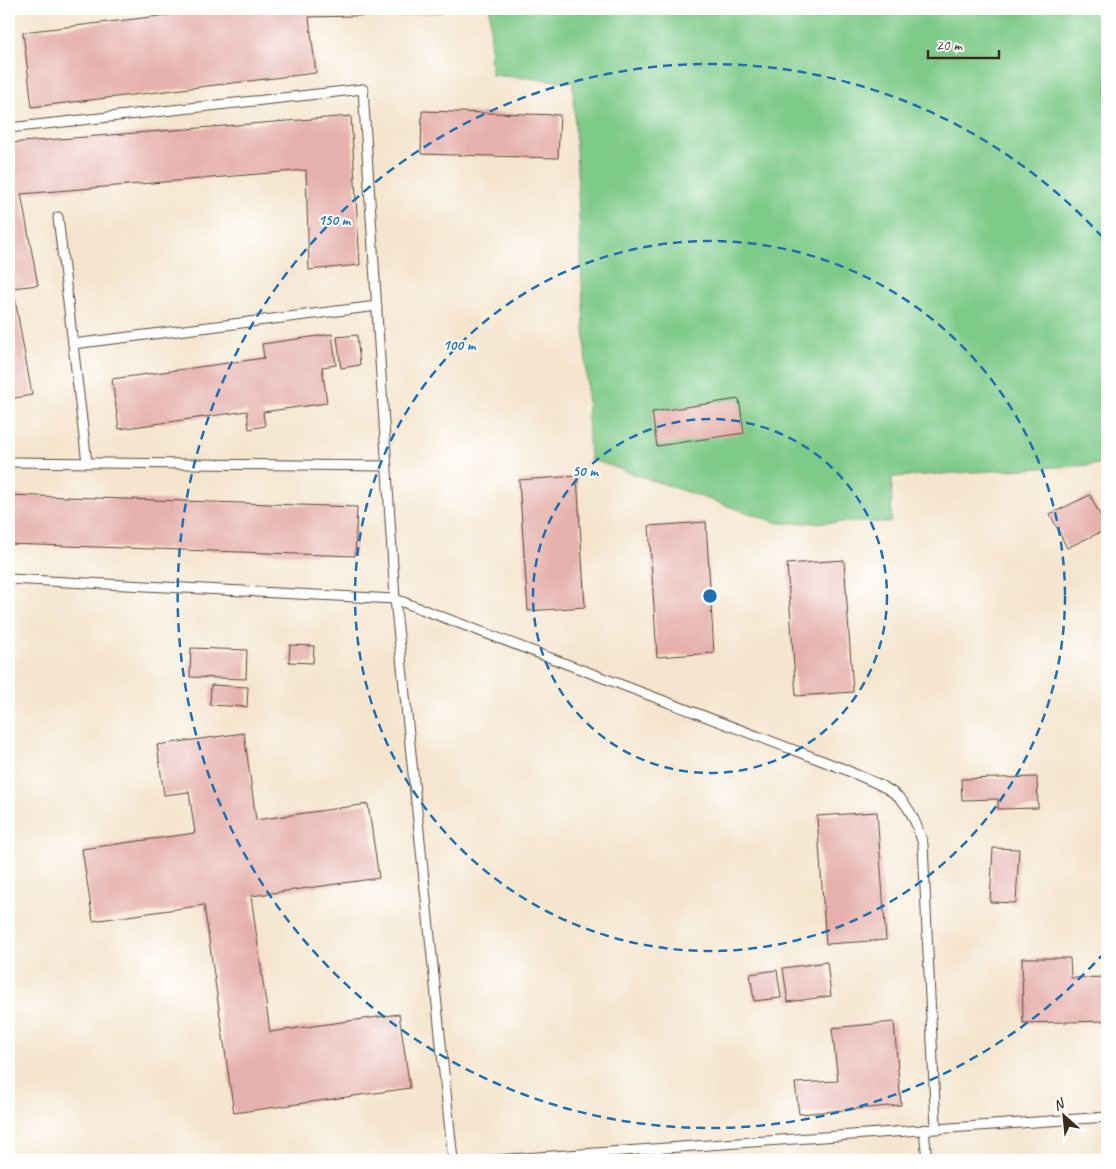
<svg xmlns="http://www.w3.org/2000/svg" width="1116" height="1169" font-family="Caveat,sans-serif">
	<rect width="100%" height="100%" fill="#fff"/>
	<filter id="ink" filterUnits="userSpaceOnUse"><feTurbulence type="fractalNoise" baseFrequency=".02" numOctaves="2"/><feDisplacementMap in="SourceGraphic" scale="10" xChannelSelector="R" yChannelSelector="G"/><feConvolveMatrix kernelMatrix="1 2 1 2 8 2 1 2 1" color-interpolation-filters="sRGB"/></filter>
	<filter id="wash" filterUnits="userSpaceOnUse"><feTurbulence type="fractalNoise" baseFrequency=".0096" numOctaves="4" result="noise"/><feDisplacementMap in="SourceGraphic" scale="20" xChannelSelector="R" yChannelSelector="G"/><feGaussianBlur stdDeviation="1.12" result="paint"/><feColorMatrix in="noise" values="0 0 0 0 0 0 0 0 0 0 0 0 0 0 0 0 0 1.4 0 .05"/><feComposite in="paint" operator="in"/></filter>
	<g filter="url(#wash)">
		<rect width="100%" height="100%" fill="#f5e5ce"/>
		<path fill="#7eca88" stroke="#5c7a53" d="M 490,9 L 1107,9 L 1107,464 L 892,477 L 891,522 L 778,523 L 590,459 L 573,82 L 491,75 Z"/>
		<g id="blocks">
			<path fill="#e6b1ac" d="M 220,9 L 440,9 L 440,14 L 309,17 L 316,73 L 32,107 L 23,32 Z
				M 422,111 L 560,115 L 558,158 L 421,154 Z
				M 351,116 L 360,265 L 309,270 L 306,170 L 21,194 L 38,285 L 13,288 L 32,395 L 9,399 L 9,143 Z
				M 332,334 L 336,365 L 322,367 L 327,403 L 263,412 L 265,426 L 249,429 L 247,411 L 119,429 L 112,379 L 264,358 L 262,344 Z
				M 357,335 L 360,365 L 341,368 L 337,337 Z
				M 739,399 L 744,433 L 657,446 L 652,412 Z
				M 577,476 L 585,607 L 528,611 L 519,480 Z
				M 9,495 L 357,507 L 355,556 L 9,544 Z
				M 1090,495 L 1107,529 L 1067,548 L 1050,514 Z
				M 706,522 L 714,653 L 657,657 L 649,526 Z
				M 844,560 L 853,692 L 796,696 L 787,564 Z
				M 290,645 L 314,646 L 313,663 L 289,662 Z
				M 191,648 L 247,650 L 246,679 L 190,677 Z
				M 211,685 L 248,687 L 247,707 L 210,705 Z
				M 244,733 L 256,820 L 368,804 L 379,878 L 251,896 L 270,1032 L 399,1014 L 410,1088 L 234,1113 L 204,905 L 93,921 L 82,849 L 195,833 L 189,792 L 164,795 L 157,745 Z
				M 1037,777 L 1038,808 L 998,809 L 998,799 L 962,800 L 961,779 Z
				M 877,812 L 886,940 L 826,944 L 817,816 Z
				M 993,848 L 1019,849 L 1016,903 L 990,902 Z
				M 1022,958 L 1070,958 L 1071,978 L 1107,977 L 1107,1021 L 1023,1023 Z
				M 827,962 L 831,996 L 788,1002 L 783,968 Z
				M 777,970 L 781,998 L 754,1001 L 750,974 Z
				M 894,1022 L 901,1105 L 799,1114 L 795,1083 L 838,1081 L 832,1028 Z"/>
		</g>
	</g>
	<g filter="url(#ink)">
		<use href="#blocks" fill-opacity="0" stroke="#574638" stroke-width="1"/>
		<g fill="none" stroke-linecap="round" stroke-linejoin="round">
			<defs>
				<path id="lane" d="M 9,128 L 363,89 L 395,599 L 453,1160
					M 58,217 L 87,463
					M 73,344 L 377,306
					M 9,462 L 387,466
					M 9,579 L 395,599 L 844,769 C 892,791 907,790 923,844 L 936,1128
					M 924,1129 L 927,1160
					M 495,1160 L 1107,1117"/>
			</defs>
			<use href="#lane" stroke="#574638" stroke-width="11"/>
			<use href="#lane" stroke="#fff" stroke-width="9"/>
		</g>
	</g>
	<g fill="none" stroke="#1f6fb2" stroke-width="2.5" stroke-dasharray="9 6">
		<circle cx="710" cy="596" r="177"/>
		<circle cx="710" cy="596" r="355"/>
		<path d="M1105 952A532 532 0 1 1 1105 240"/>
	</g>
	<circle cx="710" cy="596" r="8" fill="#1f6fb2" stroke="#fff" stroke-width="2.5"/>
	<g font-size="15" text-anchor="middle" font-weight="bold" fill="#1f6fb2" stroke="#fff" stroke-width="4" stroke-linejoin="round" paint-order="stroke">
		<text x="334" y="225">150 m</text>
		<text x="459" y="350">100 m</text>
		<text x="585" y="476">50 m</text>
	</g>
	<rect width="1116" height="1169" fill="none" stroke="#fff" stroke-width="30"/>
	<g transform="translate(1064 1116) rotate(333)" stroke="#ffffff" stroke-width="4" paint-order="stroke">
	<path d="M0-4L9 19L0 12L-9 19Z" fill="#3b2a1e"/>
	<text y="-8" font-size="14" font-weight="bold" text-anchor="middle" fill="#3b2a1e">N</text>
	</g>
	<path d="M928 50v8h71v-8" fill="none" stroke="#3b2a1e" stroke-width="2.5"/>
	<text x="936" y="50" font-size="15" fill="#3b2a1e" stroke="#ffffff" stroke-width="4" paint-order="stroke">20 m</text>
</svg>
